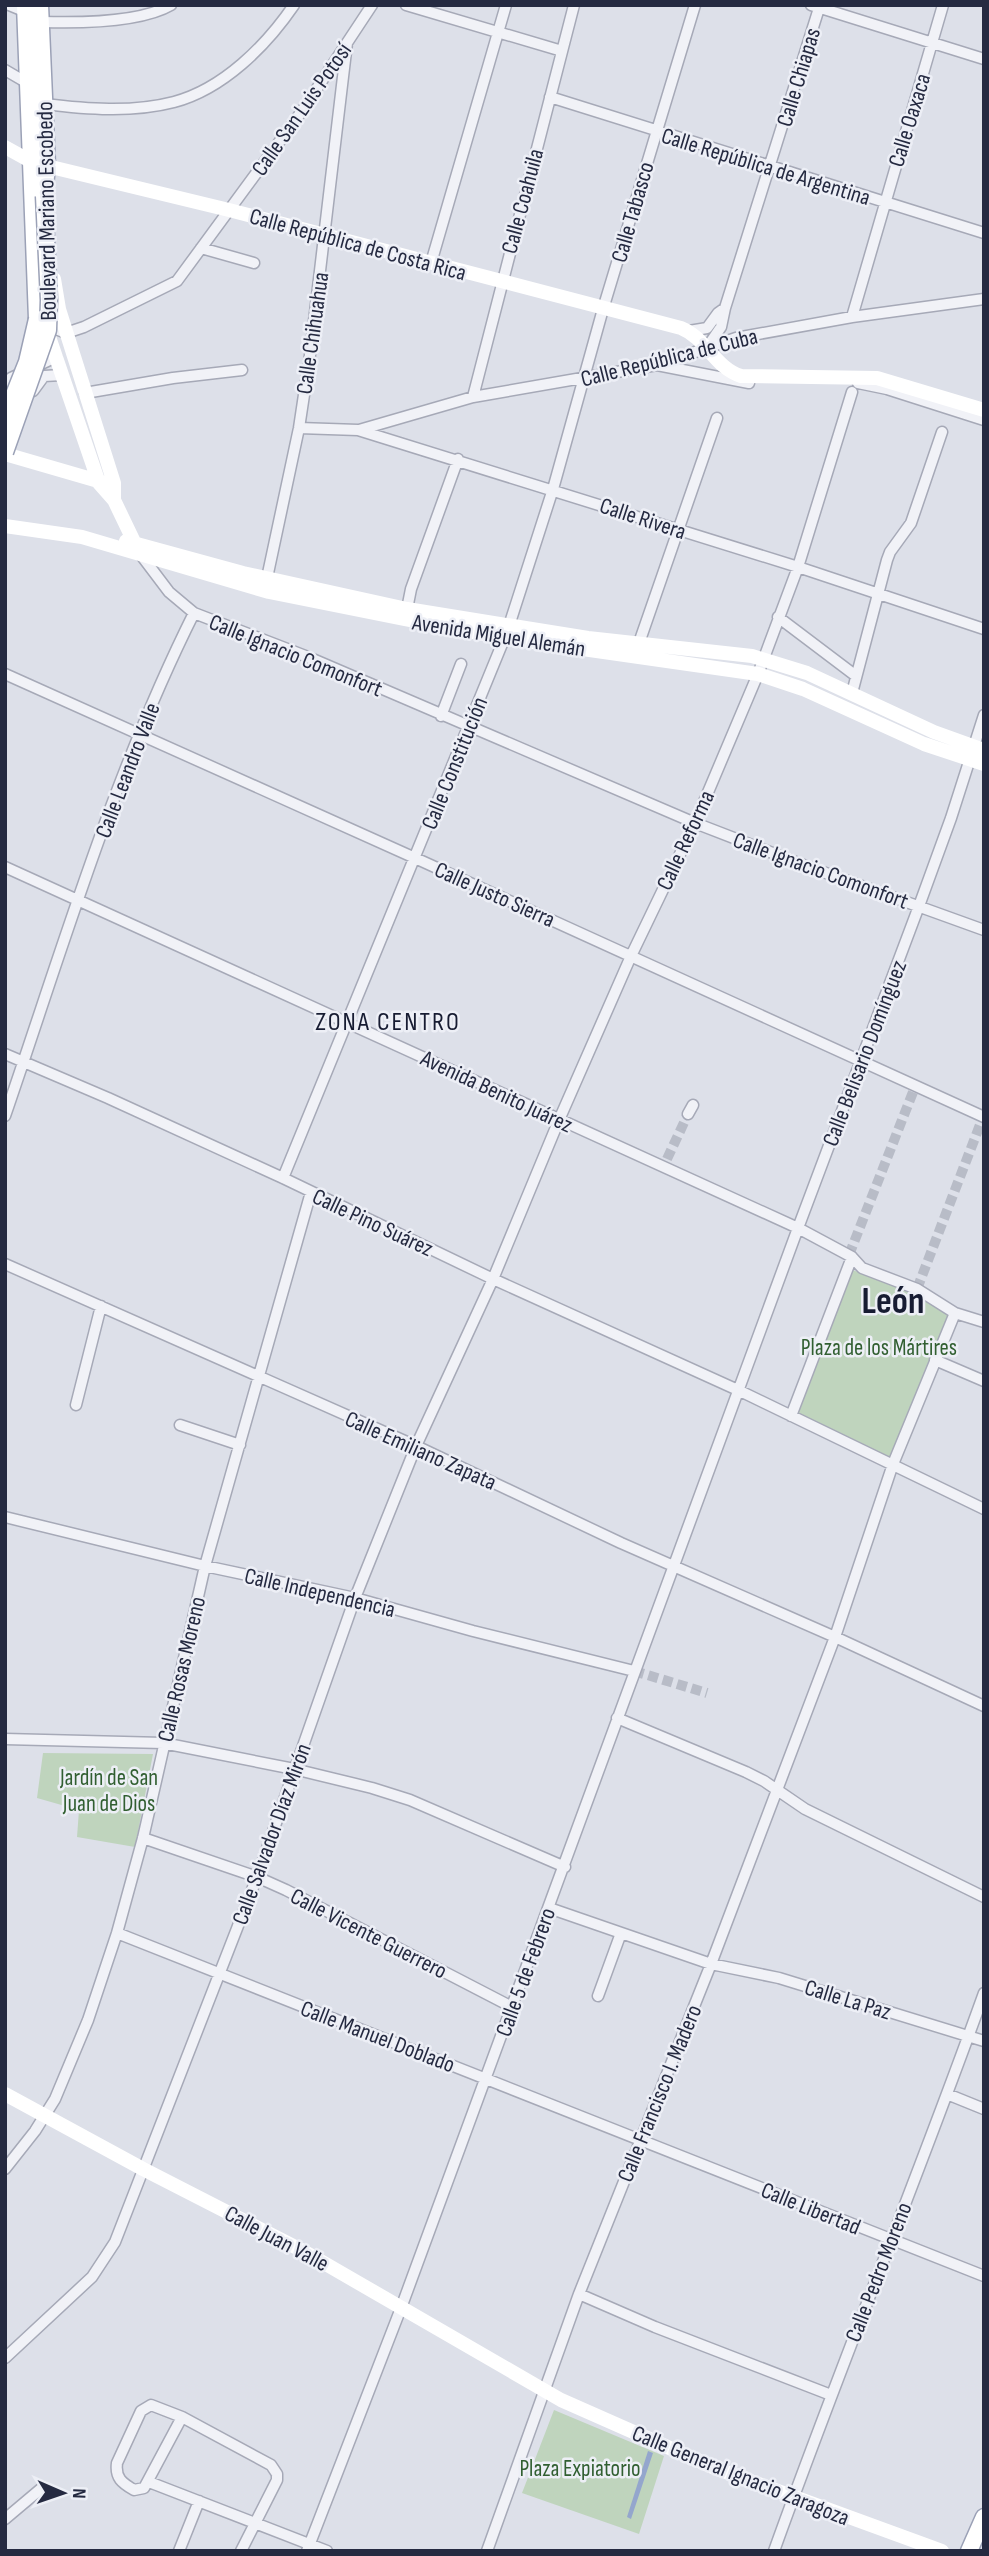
<svg xmlns="http://www.w3.org/2000/svg" width="989" height="2556" font-family="'Sofia Sans Condensed',sans-serif">
	<rect width="100%" height="100%" fill="#dde0e9"/>
	<path fill="#bfd4bd" d="M 853,1270 L 951,1309 L 891,1459 L 796,1415 Z
		M 43,1753 L 153,1754 L 135,1847 L 77,1837 L 79,1810 L 37,1798 Z
		M 554,2410 L 664,2456 L 639,2534 L 522,2493 Z"/>
	<path fill="#94a6cd" d="M 648,2451 L 653,2453 L 631,2519 L 627,2517 Z"/>
	<g fill="none" stroke-linecap="round" stroke-linejoin="round">
		<path stroke="#b8bcc7" stroke-width="10" stroke-dasharray="10 5" stroke-linecap="butt" d="M 667,1159 L 688,1114
			M 849,1255 L 915,1087
			M 917,1289 L 983,1117
			M 634,1671 L 707,1693"/>
		<defs>
			<path id="street" d="M 9,5 L 26,12
				M 406,5 L 562,51
				M 811,5 L 984,59
				M 42,22 C 76,23 140,23 171,5
				M 5,70 L 29,84
				M 550,97 L 984,233
				M 44,104 C 86,109 132,113 174,102 C 223,89 266,46 294,5
				M 201,248 L 254,263
				M 431,263 L 506,5
				M 852,317 L 943,5
				M 48,322 L 56,329 L 66,333 L 84,327 L 177,281 L 302,111 L 372,5
				M 689,331 L 707,328 L 718,313 L 725,308
				M 708,346 L 721,327 L 725,308 L 820,5
				M 657,365 L 749,383
				M 858,383 L 887,389 L 984,420
				M 5,388 L 11,378 L 56,357
				M 33,391 L 44,376 L 62,375
				M 85,393 L 173,378 L 242,370
				M 473,397 L 574,5
				M 299,428 L 358,430 L 798,567 L 984,629
				M 359,430 L 473,397 L 657,365 L 736,338 L 852,317 L 984,299
				M 141,555 L 169,592 L 194,613 L 308,657 L 695,823 L 801,864 L 984,930
				M 267,578 L 299,428 L 310,355 L 347,43
				M 407,609 L 411,589 L 458,459
				M 778,617 L 856,676
				M 639,643 L 717,418
				M 5,674 L 415,858 L 984,1117
				M 852,693 L 887,560 L 890,552 L 911,523 L 942,432
				M 441,716 L 461,664
				M 5,867 L 798,1228 L 852,1257 L 862,1268 L 917,1289 L 955,1313 L 984,1322
				M 5,1054 L 108,1098 L 283,1178 L 493,1279 L 740,1391 L 984,1509
				M 688,1114 L 693,1105
				M 5,1116 C 63,947 114,773 194,613
				M 283,1178 L 507,632 L 553,489 L 603,309 L 695,5
				M 5,1264 L 416,1446 L 621,1543 L 835,1637 L 984,1706
				M 935,1360 L 984,1381
				M 76,1405 L 101,1306
				M 791,1416 L 852,1257
				M 180,1425 L 240,1445
				M 5,1517 L 205,1566 L 355,1598 L 473,1631 L 634,1671
				M 617,1718 L 746,1772 L 764,1781 L 805,1809 L 984,1897
				M 5,1739 L 163,1743 L 294,1769 L 372,1788 L 410,1800 L 565,1867
				M 143,1838 L 257,1877 L 286,1890 L 512,2007
				M 549,1908 L 711,1964 L 779,1978 L 984,2041
				M 117,1933 L 984,2276
				M 598,1996 L 621,1933
				M 947,2094 L 984,2109
				M 5,2169 L 35,2131 L 55,2099 L 88,2020 L 117,1933 L 143,1838 L 205,1566 L 311,1192
				M 579,2294 L 655,2327 L 831,2395
				M 5,2358 L 92,2277 L 115,2242 L 257,1877 L 355,1598 L 416,1446 L 493,1279 L 559,1120 L 631,956 L 695,823 L 758,674 L 798,567 L 852,392
				M 182,2417 L 144,2488 L 134,2490 C 122,2483 115,2478 117,2463 L 141,2411 L 151,2405 L 182,2417 L 271,2465 L 277,2474 L 277,2480 L 241,2551
				M 149,2482 L 327,2551
				M 5,2519 L 43,2487
				M 179,2551 L 199,2501
				M 307,2551 L 401,2308 L 798,1228 L 919,906 L 951,818 L 984,715
				M 487,2551 L 579,2294 L 711,1964 L 835,1637 L 893,1464 L 955,1313
				M 774,2551 C 841,2364 917,2180 984,1993"/>
			<path id="primary" d="M 25,5 L 37,319
				M 40,5 L 47,166 L 44,196
				M 969,2551 L 984,2517"/>
		</defs>
		<use href="#street" stroke="#a6a9b7" stroke-width="13"/>
		<use href="#primary" stroke="#9ba1b6" stroke-width="19"/>
		<use href="#street" stroke="#f1f2f7" stroke-width="10"/>
		<path stroke="#fff" stroke-width="14" d="M 5,147 L 32,162 L 47,166 L 229,210 L 681,328 C 706,338 715,368 741,376 L 877,378 L 984,410
			M 54,279 L 59,309 L 114,483 L 114,500
			M 46,328 L 99,483 L 114,500 L 137,548
			M 5,454 L 105,483
			M 5,526 L 82,537 L 269,592 L 404,619 L 505,638 L 758,674 L 803,689 L 924,744 L 984,764
			M 126,541 L 243,573 L 407,609 L 588,638 L 752,656 L 807,673 L 934,732 L 984,750
			M 5,2094 L 143,2169 L 305,2252 L 561,2400 L 715,2468 L 942,2551"/>
		<use href="#primary" stroke="#fff" stroke-width="16"/>
		<defs>
			<path id="primary-bridge" d="M 5,417 L 27,362 L 37,319
				M 5,452 L 48,330 L 49,300 L 44,196"/>
		</defs>
		<use href="#primary-bridge" stroke="#9ba1b6" stroke-width="19" stroke-linecap="butt"/>
		<use href="#primary-bridge" stroke="#fff" stroke-width="16"/>
	</g>
	<g text-anchor="middle" stroke-width="5" stroke-linejoin="round" paint-order="stroke">
		<g font-size="23" fill="#252a41" stroke="#edeff6">
			<text transform="translate(798 77) rotate(-73)" y="8">Calle Chiapas</text>
			<text transform="translate(301 109) rotate(-55)" y="8">Calle San Luis Potosí</text>
			<text transform="translate(909 120) rotate(-73)" y="8">Calle Oaxaca</text>
			<text transform="translate(766 166) rotate(17)" y="8">Calle República de Argentina</text>
			<text transform="translate(522 201) rotate(-75)" y="8">Calle Coahuila</text>
			<text transform="translate(46 211) rotate(-91)" y="8">Boulevard Mariano Escobedo</text>
			<text transform="translate(632 212) rotate(-74)" y="8">Calle Tabasco</text>
			<text transform="translate(358 244) rotate(15)" y="8">Calle República de Costa Rica</text>
			<text transform="translate(312 333) rotate(-82)" y="8">Calle Chihuahua</text>
			<text transform="translate(669 357) rotate(-14)" y="8">Calle República de Cuba</text>
			<text transform="translate(643 518) rotate(18)" y="8">Calle Rivera</text>
			<text transform="translate(499 635) rotate(9)" y="8">Avenida Miguel Alemán</text>
			<text transform="translate(296 655) rotate(22)" y="8">Calle Ignacio Comonfort</text>
			<text transform="translate(454 763) rotate(-68)" y="8">Calle Constitución</text>
			<text transform="translate(127 770) rotate(-69)" y="8">Calle Leandro Valle</text>
			<text transform="translate(685 840) rotate(-65)" y="8">Calle Reforma</text>
			<text transform="translate(821 870) rotate(20)" y="8">Calle Ignacio Comonfort</text>
			<text transform="translate(495 894) rotate(24)" y="8">Calle Justo Sierra</text>
			<text transform="translate(864 1053) rotate(-69)" y="8">Calle Belisario Domínguez</text>
			<text transform="translate(497 1091) rotate(25)" y="8">Avenida Benito Juárez</text>
			<text transform="translate(373 1222) rotate(25)" y="8">Calle Pino Suárez</text>
			<text transform="translate(421 1450) rotate(24)" y="8">Calle Emiliano Zapata</text>
			<text transform="translate(320 1592) rotate(13)" y="8">Calle Independencia</text>
			<text transform="translate(181 1669) rotate(-77)" y="8">Calle Rosas Moreno</text>
			<text transform="translate(271 1834) rotate(-70)" y="8">Calle Salvador Díaz Mirón</text>
			<text transform="translate(369 1933) rotate(27)" y="8">Calle Vicente Guerrero</text>
			<text transform="translate(525 1972) rotate(-70)" y="8">Calle 5 de Febrero</text>
			<text transform="translate(848 1999) rotate(17)" y="8">Calle La Paz</text>
			<text transform="translate(378 2036) rotate(21)" y="8">Calle Manuel Doblado</text>
			<text transform="translate(659 2093) rotate(-68)" y="8">Calle Francisco I. Madero</text>
			<text transform="translate(811 2208) rotate(22)" y="8">Calle Libertad</text>
			<text transform="translate(277 2238) rotate(28)" y="8">Calle Juan Valle</text>
			<text transform="translate(878 2272) rotate(-69)" y="8">Calle Pedro Moreno</text>
			<text transform="translate(741 2475) rotate(22)" y="8">Calle General Ignacio Zaragoza</text>
		</g>
		<g font-size="23" fill="#315f31" stroke="#edeff6">
			<text x="879" y="1355">Plaza de los Mártires</text>
			<text x="109" y="1785">Jardín de San<tspan x="109" dy="26">Juan de Dios</tspan></text>
			<text x="580" y="2476">Plaza Expiatorio</text>
		</g>
		<g font-size="26" letter-spacing="2" fill="#171c32" stroke="#edeff6">
			<text x="388" y="1030">ZONA CENTRO</text>
		</g>
		<g font-size="37" font-weight="bold" fill="#171c32" stroke="#edeff6">
			<text x="893" y="1313">León</text>
		</g>
	</g>
	<rect width="989" height="2556" fill="none" stroke="#252a41" stroke-width="14"/>
	<g transform="translate(63 2493) rotate(92)" stroke="#edeff6" stroke-width="5" paint-order="stroke">
	<path d="M0-5L12 26L0 18L-12 26Z" fill="#252a41"/>
	<text y="-10" font-size="19" font-weight="bold" text-anchor="middle" fill="#252a41">N</text>
	</g>
</svg>
